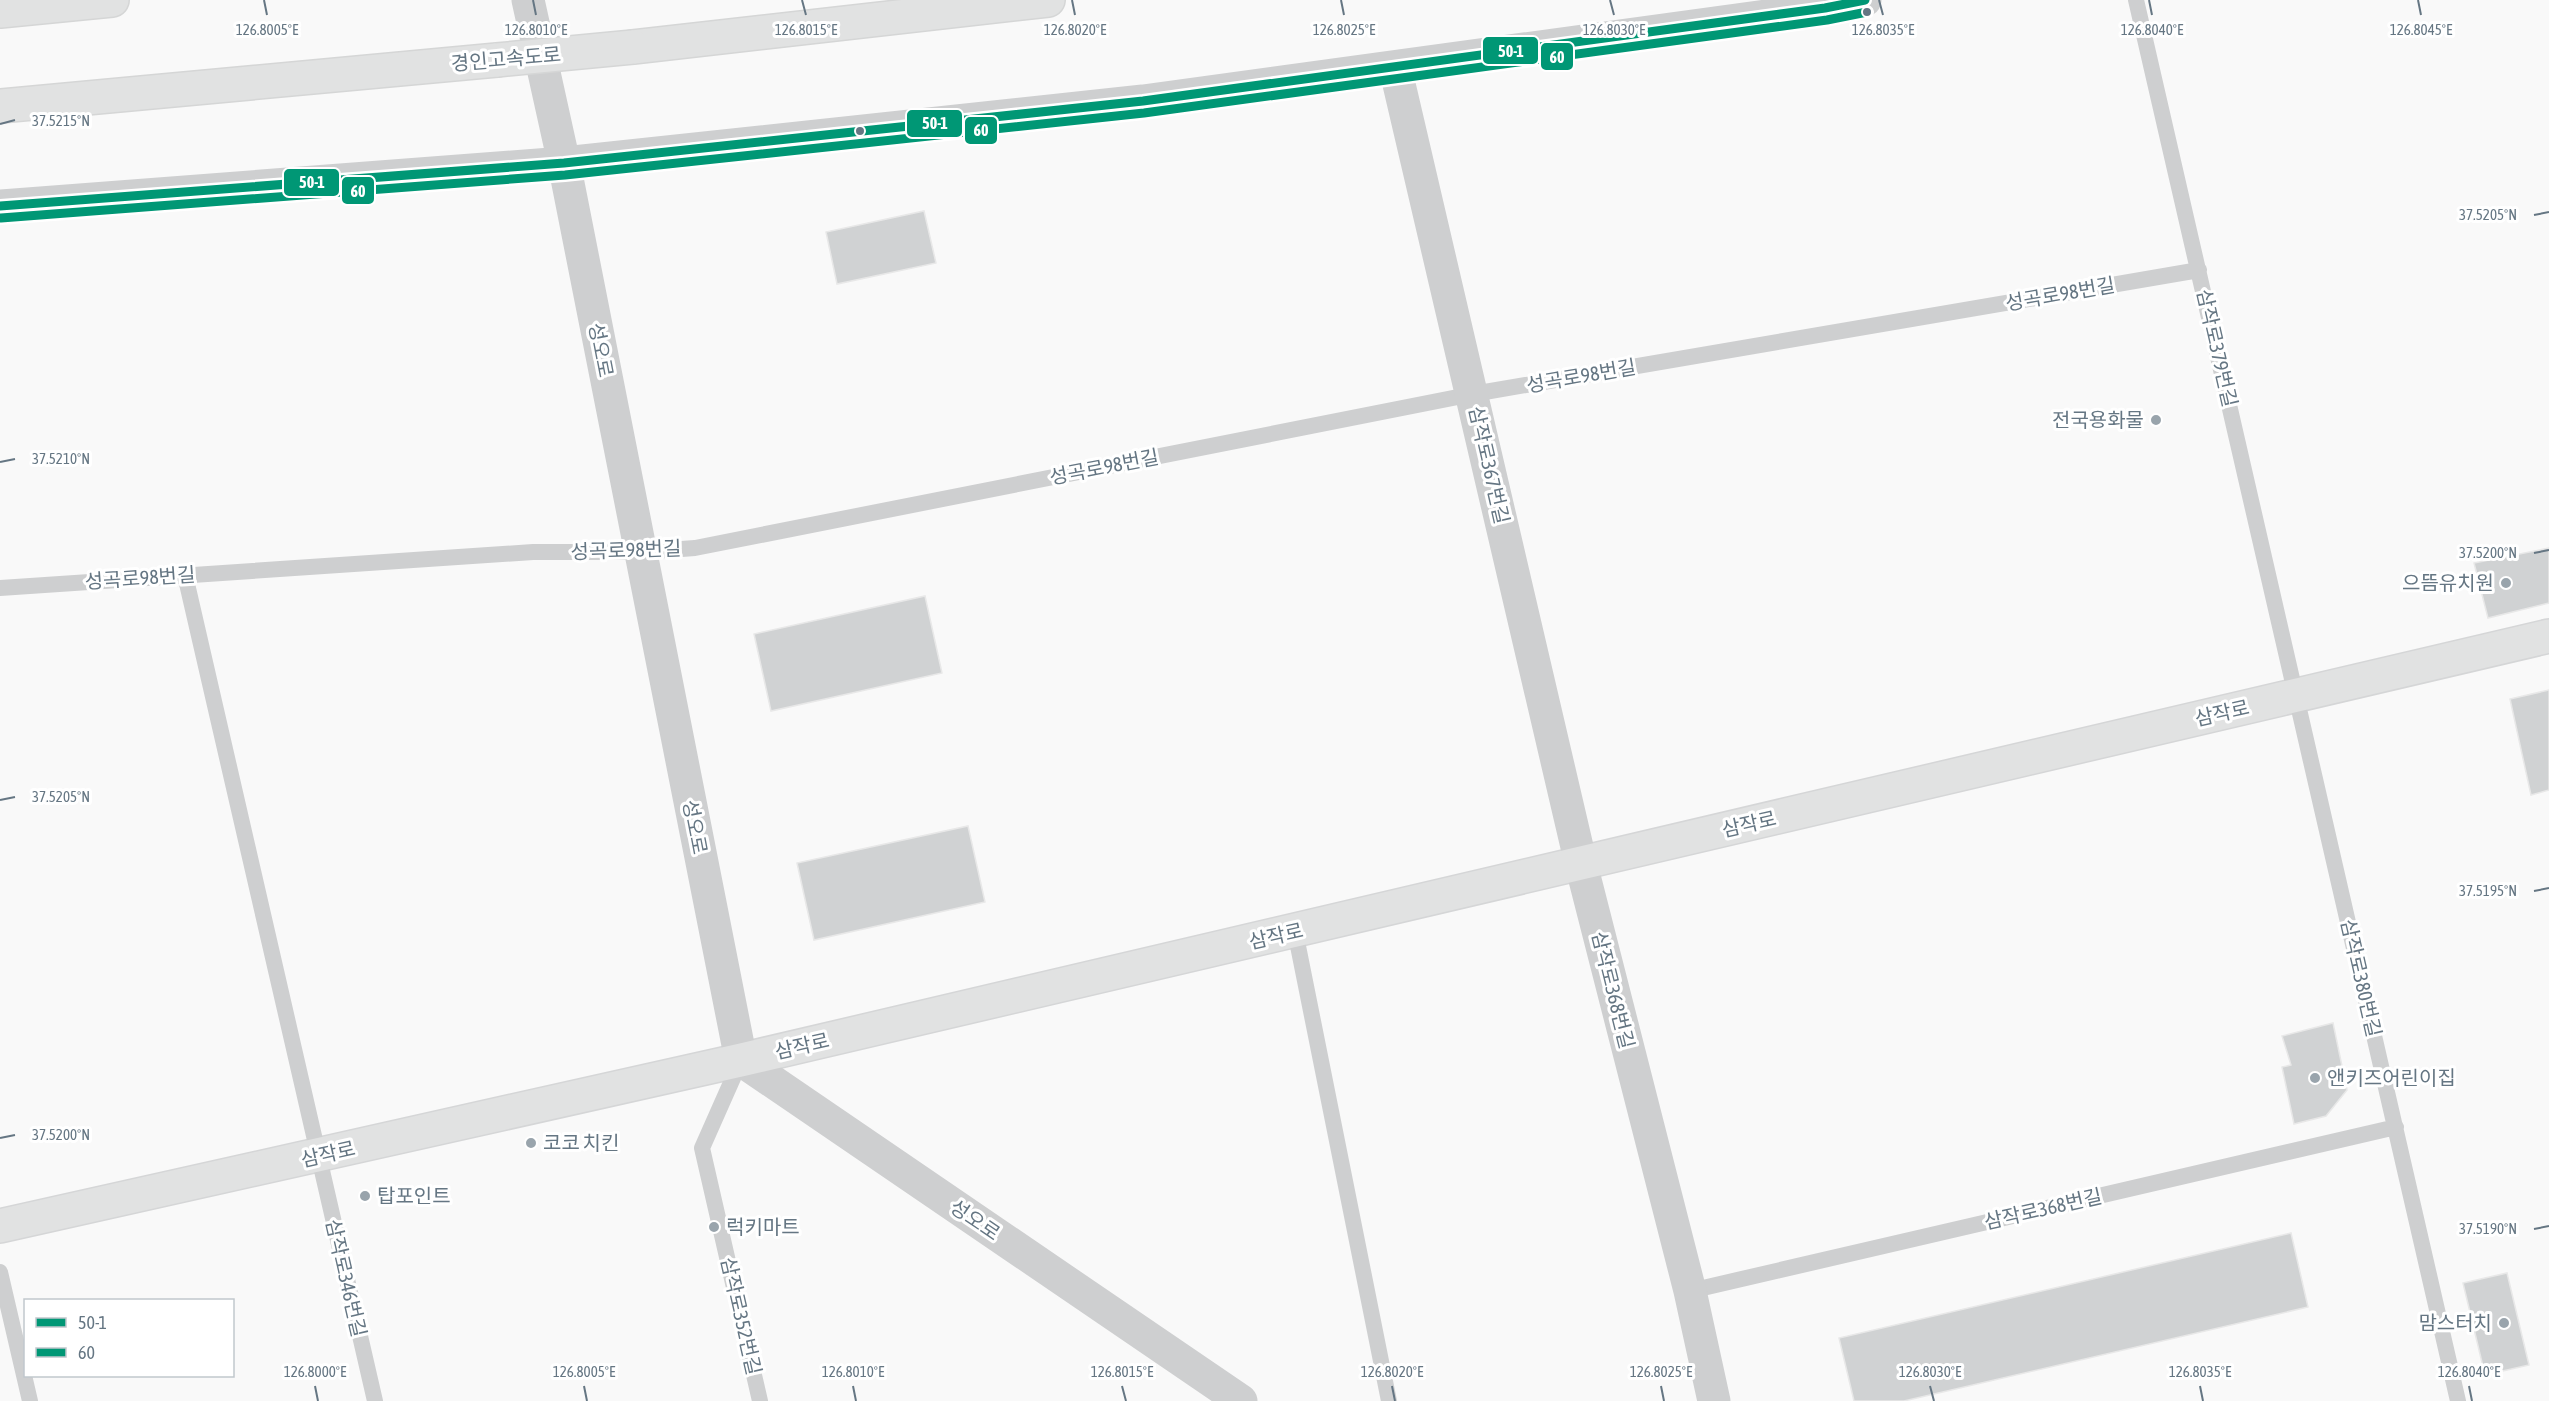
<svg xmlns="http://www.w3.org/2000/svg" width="2549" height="1401" font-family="'Asap Condensed','Noto Sans KR',sans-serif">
	<rect width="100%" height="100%" fill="#f9f9f9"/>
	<path fill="#d0d2d3" stroke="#e8e8e8" stroke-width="1.5" d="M 924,211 L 936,263 L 837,284 L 826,232 Z
		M 2549,548 L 2549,603 L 2488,618 L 2474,563 Z
		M 925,596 L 942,673 L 771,711 L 754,634 Z
		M 2549,690 L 2549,790 L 2531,795 L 2510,699 Z
		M 968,826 L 985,902 L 814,940 L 797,863 Z
		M 2333,1023 L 2347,1090 L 2326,1116 L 2294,1124 L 2282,1067 L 2291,1065 L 2282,1036 Z
		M 2291,1233 L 2308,1307 L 1904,1401 L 1854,1401 L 1839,1338 Z
		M 2507,1273 L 2529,1365 L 2485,1375 L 2463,1283 Z"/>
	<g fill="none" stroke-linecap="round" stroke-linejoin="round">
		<defs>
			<path id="secondary" d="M 0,1226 L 741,1060 L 2549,636"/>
			<path id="highway" d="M 0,11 L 112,0
				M 633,47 L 1048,0
				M 0,106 L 497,60"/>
		</defs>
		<use href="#secondary" stroke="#d5d6d7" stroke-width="36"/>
		<use href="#highway" stroke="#d5d6d6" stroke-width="36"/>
		<path stroke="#cecfd0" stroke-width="16" d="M 2136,0 L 2458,1401
			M 185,575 L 375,1401
			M 0,588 L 533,552 L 641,552 L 695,548 L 1473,394 L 2199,270
			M 1295,931 L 1389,1401
			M 741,1060 L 702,1148 L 760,1401
			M 0,1272 L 30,1401
			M 1690,1291 L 2396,1127"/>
		<path stroke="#cecfd0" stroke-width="33" d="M 528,0 L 564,163 L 741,1060 L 1241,1401
			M 1395,67 L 1581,864 L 1690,1291 L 1714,1401
			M 0,206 L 564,163 L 1143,101 L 1825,8 L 1865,0"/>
		<use href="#secondary" stroke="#e1e2e2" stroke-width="33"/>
		<use href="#highway" stroke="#e1e2e2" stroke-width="33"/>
		<defs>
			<path id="highway-bridge" d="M 497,60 L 633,47"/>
		</defs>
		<use href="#highway-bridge" stroke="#d5d6d6" stroke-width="36" stroke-linecap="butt"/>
		<use href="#highway-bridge" stroke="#e1e2e2" stroke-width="33"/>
		<defs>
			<path id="bus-1" d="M 0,206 L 564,163 L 1143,101 L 1825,8 L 1865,0"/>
			<path id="bus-2" d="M 1,218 L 565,175 L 1144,113 L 1827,20 L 1867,12"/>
		</defs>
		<use href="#bus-1" stroke="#fff" stroke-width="14"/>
		<use href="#bus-2" stroke="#fff" stroke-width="14"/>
		<use href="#bus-1" stroke="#009775" stroke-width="9"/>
		<use href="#bus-2" stroke="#009775" stroke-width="9"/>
	</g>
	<path fill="none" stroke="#657683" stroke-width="2" d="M 264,0 L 267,15M 533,0 L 536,15M 802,0 L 806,15M 1072,0 L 1075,15M 1341,0 L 1344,15M 1610,0 L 1614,15M 1879,0 L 1883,15M 2149,0 L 2152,15M 2418,0 L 2421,15M 0,124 L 15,120M 2534,215 L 2549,212M 0,462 L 15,459M 2534,553 L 2549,550M 0,800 L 15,797M 2534,891 L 2549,888M 0,1138 L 15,1135M 2534,1229 L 2549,1226M 315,1386 L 318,1401M 584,1386 L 587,1401M 853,1386 L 856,1401M 1122,1386 L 1126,1401M 1392,1386 L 1395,1401M 1661,1386 L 1664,1401M 1930,1386 L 1934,1401M 2200,1386 L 2203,1401M 2469,1386 L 2472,1401"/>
	<g fill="#657683" stroke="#fff" stroke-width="2">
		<circle cx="1867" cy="12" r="5"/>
		<circle cx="860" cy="131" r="5"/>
	</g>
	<g fill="#99a4ac" stroke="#fff" stroke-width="2">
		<circle cx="2156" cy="420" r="6"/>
		<circle cx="2506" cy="583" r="6"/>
		<circle cx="2315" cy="1078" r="6"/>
		<circle cx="531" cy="1143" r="6"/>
		<circle cx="365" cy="1196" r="6"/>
		<circle cx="714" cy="1227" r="6"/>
		<circle cx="2504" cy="1323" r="6"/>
	</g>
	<g text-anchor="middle" stroke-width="6" stroke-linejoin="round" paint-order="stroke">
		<g font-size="20" fill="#657683" stroke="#fff">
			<text transform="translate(506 59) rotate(-5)" y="7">경인고속도로</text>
			<text transform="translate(2060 294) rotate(-10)" y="7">성곡로98번길</text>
			<text transform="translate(2217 348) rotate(77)" y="7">삼작로379번길</text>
			<text transform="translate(601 350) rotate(79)" y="7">성오로</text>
			<text transform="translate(1581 376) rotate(-10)" y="7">성곡로98번길</text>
			<text transform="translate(1489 465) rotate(77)" y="7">삼작로367번길</text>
			<text transform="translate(1104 467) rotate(-11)" y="7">성곡로98번길</text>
			<text transform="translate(626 550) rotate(-2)" y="7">성곡로98번길</text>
			<text transform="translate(140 578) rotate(-4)" y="7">성곡로98번길</text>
			<text transform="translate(2222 713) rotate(-13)" y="7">삼작로</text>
			<text transform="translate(1749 824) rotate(-13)" y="7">삼작로</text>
			<text transform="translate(695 827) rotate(79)" y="7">성오로</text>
			<text transform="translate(1276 936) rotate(-13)" y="7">삼작로</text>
			<text transform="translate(2361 978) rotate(77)" y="7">삼작로380번길</text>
			<text transform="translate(1613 990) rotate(76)" y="7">삼작로368번길</text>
			<text transform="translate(802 1046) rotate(-13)" y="7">삼작로</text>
			<text transform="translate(328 1154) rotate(-13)" y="7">삼작로</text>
			<text transform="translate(2043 1209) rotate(-13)" y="7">삼작로368번길</text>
			<text transform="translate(975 1220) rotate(34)" y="7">성오로</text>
			<text transform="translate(346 1278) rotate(77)" y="7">삼작로346번길</text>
			<text transform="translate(741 1316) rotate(77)" y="7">삼작로352번길</text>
		</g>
		<g font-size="20" fill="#657683" stroke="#fff" text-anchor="start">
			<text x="2144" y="427" text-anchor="end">전국용화물</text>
			<text x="2494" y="590" text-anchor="end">으뜸유치원</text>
			<text x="2327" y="1085">앤키즈어린이집</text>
			<text x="543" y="1150">코코 치킨</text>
			<text x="377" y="1203">탑포인트</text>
			<text x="726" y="1234">럭키마트</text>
			<text x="2492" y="1330" text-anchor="end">맘스터치</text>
		</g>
	</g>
	<g font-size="15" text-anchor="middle" fill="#657683" stroke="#fff" stroke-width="6" stroke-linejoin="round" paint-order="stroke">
		<text x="267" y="35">126.8005°E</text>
		<text x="536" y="35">126.8010°E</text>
		<text x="806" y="35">126.8015°E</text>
		<text x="1075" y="35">126.8020°E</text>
		<text x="1344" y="35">126.8025°E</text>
		<text x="1614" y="35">126.8030°E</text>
		<text x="1883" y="35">126.8035°E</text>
		<text x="2152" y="35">126.8040°E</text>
		<text x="2421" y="35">126.8045°E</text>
		<text x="61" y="126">37.5215°N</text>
		<text x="2488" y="220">37.5205°N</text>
		<text x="61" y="464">37.5210°N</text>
		<text x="2488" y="558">37.5200°N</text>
		<text x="61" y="802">37.5205°N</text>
		<text x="2488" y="896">37.5195°N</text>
		<text x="61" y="1140">37.5200°N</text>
		<text x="2488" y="1234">37.5190°N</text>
		<text x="315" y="1377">126.8000°E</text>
		<text x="584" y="1377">126.8005°E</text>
		<text x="853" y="1377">126.8010°E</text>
		<text x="1122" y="1377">126.8015°E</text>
		<text x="1392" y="1377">126.8020°E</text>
		<text x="1661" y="1377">126.8025°E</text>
		<text x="1930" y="1377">126.8030°E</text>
		<text x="2200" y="1377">126.8035°E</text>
		<text x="2469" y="1377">126.8040°E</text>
	</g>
	<g stroke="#fff" stroke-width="2">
		<rect x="1482" y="36" width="57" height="29" rx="6" fill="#009775"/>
		<rect x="1540" y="42" width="34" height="29" rx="6" fill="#009775"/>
		<rect x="906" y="109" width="57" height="29" rx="6" fill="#009775"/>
		<rect x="964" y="116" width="34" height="29" rx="6" fill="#009775"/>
		<rect x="283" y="168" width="57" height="29" rx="6" fill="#009775"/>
		<rect x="341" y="176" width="34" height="29" rx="6" fill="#009775"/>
	</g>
	<g font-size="16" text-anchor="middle" font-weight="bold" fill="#fff">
		<text x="1511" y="57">50-1</text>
		<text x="1557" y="63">60</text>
		<text x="935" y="129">50-1</text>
		<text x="981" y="136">60</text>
		<text x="312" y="188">50-1</text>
		<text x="358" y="197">60</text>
	</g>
	<rect x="24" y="1299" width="210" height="78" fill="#ffffff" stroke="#c1c8cd" stroke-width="1.5"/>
	<rect x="36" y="1318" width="30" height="9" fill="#009775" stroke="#c1c8cd" stroke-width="1.5"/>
	<text x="78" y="1329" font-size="18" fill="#657683">50-1</text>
	<rect x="36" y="1348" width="30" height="9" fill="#009775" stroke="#c1c8cd" stroke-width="1.5"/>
	<text x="78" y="1359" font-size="18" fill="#657683">60</text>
</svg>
